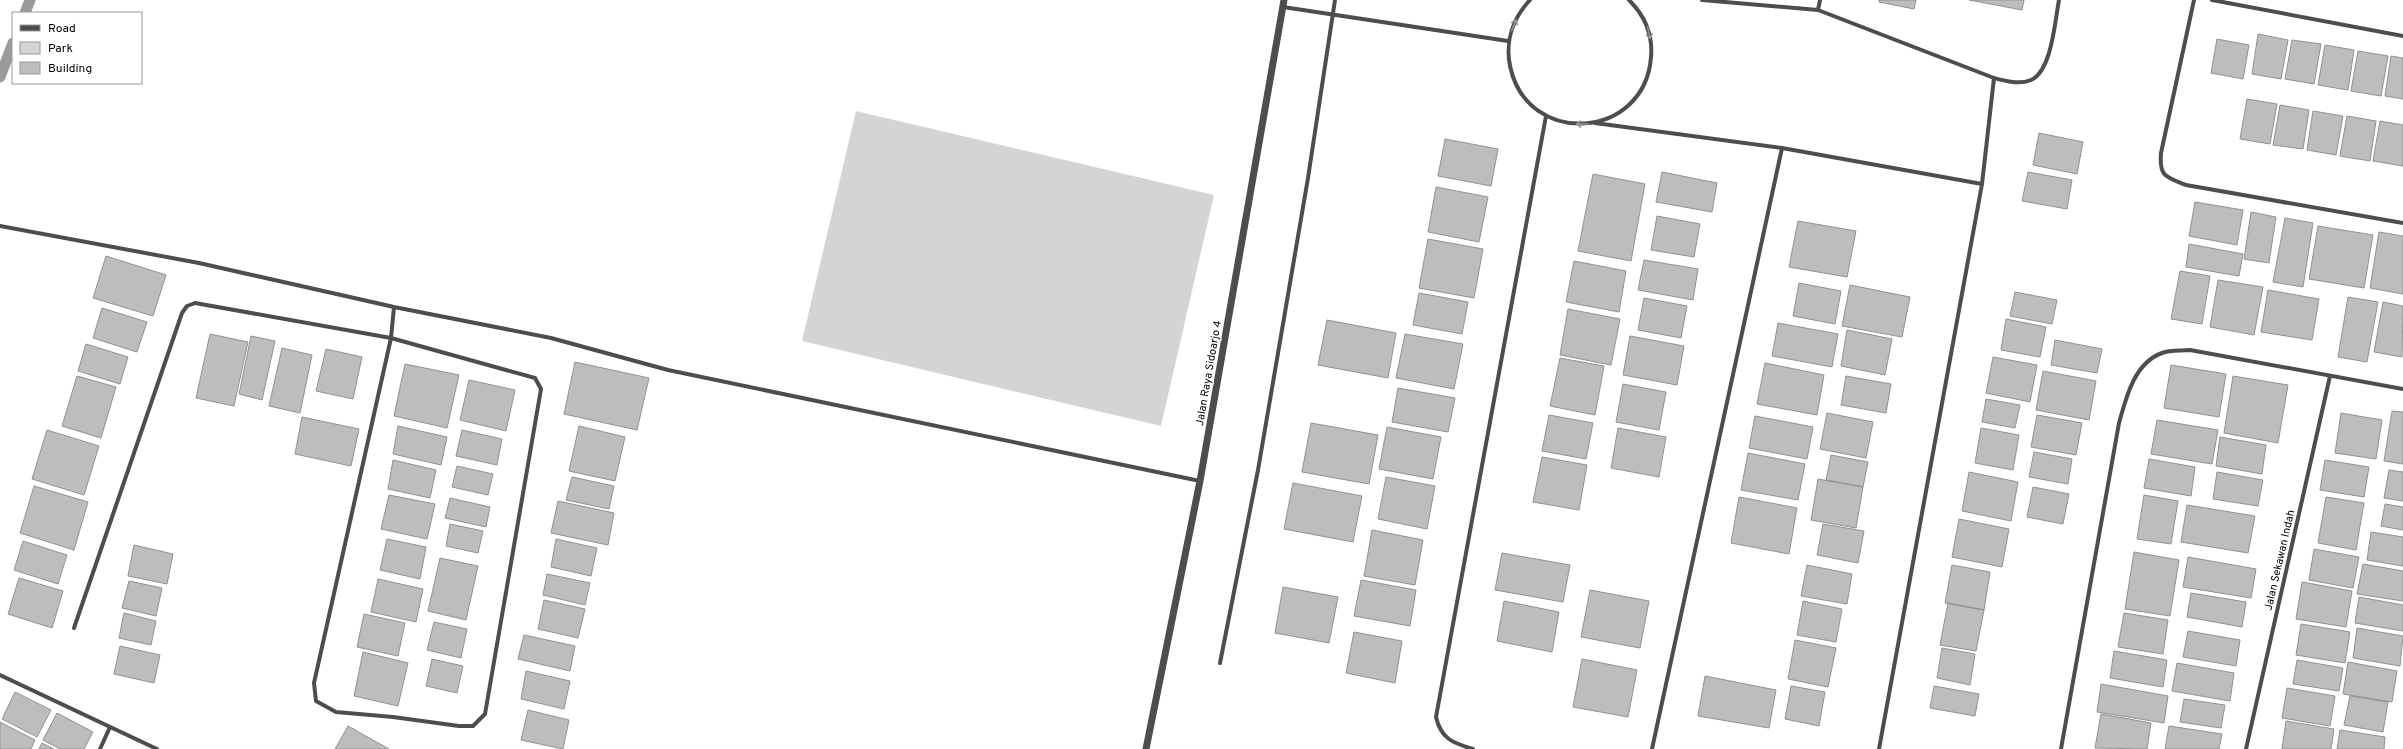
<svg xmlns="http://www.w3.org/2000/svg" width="2403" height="749" font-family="Overpass,sans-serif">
	<rect width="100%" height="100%" fill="#fff"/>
	<path fill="#d4d4d4" d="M 856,111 L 1214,195 L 1161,426 L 802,341 Z"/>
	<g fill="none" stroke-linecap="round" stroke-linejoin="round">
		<path stroke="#9b9b9b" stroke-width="11" d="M 25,13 L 30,0
			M 0,77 L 13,43"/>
	</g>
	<path fill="#bdbdbd" stroke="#919191" d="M 1879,0 L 1916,0 L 1914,9 L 1879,2 Z
		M 1969,0 L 2024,0 L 2022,10 Z
		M 2258,34 L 2288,40 L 2281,79 L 2252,74 Z
		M 2217,39 L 2249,45 L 2243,79 L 2211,73 Z
		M 2292,40 L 2321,44 L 2314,84 L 2285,79 Z
		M 2325,45 L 2354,50 L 2348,90 L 2318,85 Z
		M 2358,51 L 2388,56 L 2381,96 L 2351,91 Z
		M 2391,56 L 2403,58 L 2403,99 L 2385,96 Z
		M 2247,99 L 2277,104 L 2270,144 L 2240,139 Z
		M 2280,105 L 2309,110 L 2303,149 L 2273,145 Z
		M 2313,111 L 2343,116 L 2336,155 L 2307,150 Z
		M 2347,116 L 2376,121 L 2370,161 L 2340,156 Z
		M 2380,121 L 2403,125 L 2403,166 L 2373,161 Z
		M 2039,133 L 2083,142 L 2077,174 L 2033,165 Z
		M 1445,139 L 1498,149 L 1491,186 L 1438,176 Z
		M 1662,172 L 1717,183 L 1712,212 L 1656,202 Z
		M 2028,172 L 2072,180 L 2067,209 L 2022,201 Z
		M 1593,174 L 1645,184 L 1631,261 L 1578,251 Z
		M 1436,187 L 1488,197 L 1479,242 L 1428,232 Z
		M 2195,202 L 2243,210 L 2237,245 L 2189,236 Z
		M 2251,212 L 2276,217 L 2269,263 L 2244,259 Z
		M 1657,216 L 1700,224 L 1694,257 L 1651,250 Z
		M 2285,218 L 2313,223 L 2303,287 L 2273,282 Z
		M 1798,221 L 1856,231 L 1847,277 L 1789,267 Z
		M 2318,226 L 2373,235 L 2364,288 L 2309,279 Z
		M 2379,232 L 2403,236 L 2403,294 L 2370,288 Z
		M 1428,239 L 1483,249 L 1474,298 L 1419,288 Z
		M 2189,244 L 2243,254 L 2239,276 L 2186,267 Z
		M 106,256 L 166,275 L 153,316 L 93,298 Z
		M 1644,260 L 1698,269 L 1693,300 L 1638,290 Z
		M 1574,261 L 1626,271 L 1619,312 L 1566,302 Z
		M 2180,271 L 2210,276 L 2202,324 L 2171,319 Z
		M 2218,280 L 2263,287 L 2254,335 L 2210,327 Z
		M 1799,283 L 1841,291 L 1835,324 L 1793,316 Z
		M 1850,285 L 1910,297 L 1902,337 L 1842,326 Z
		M 2268,290 L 2319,299 L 2312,340 L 2261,332 Z
		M 2015,292 L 2057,300 L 2052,324 L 2010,316 Z
		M 1419,293 L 1468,302 L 1462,334 L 1413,325 Z
		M 2348,297 L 2378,302 L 2367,362 L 2338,357 Z
		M 1644,298 L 1687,306 L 1681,338 L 1638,330 Z
		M 2383,302 L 2403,306 L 2402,357 L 2374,352 Z
		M 102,308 L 147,322 L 137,352 L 93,338 Z
		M 1568,309 L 1620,319 L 1611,365 L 1560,355 Z
		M 2006,319 L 2046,327 L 2040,357 L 2001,350 Z
		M 1327,320 L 1396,333 L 1388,378 L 1318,365 Z
		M 1778,323 L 1838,334 L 1832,367 L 1772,356 Z
		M 1847,330 L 1892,339 L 1885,375 L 1841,366 Z
		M 210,334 L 248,342 L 234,406 L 196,398 Z
		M 1405,334 L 1463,344 L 1454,389 L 1396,378 Z
		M 251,336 L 275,341 L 262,400 L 239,394 Z
		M 1630,336 L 1684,346 L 1677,385 L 1623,375 Z
		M 2055,340 L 2102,349 L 2097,373 L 2051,365 Z
		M 86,344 L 128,357 L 120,384 L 78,371 Z
		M 282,348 L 312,355 L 300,413 L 269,406 Z
		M 326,349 L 362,357 L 353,399 L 316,391 Z
		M 1993,357 L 2037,365 L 2030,402 L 1986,393 Z
		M 1560,358 L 1604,366 L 1595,415 L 1550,406 Z
		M 575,362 L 649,378 L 637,430 L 564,414 Z
		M 1765,363 L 1824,375 L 1817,415 L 1757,404 Z
		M 405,364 L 459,375 L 447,428 L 394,416 Z
		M 2171,365 L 2226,374 L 2219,417 L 2164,408 Z
		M 2043,371 L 2096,381 L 2089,420 L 2036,410 Z
		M 77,376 L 116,387 L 101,438 L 62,426 Z
		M 1846,376 L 1891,384 L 1886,413 L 1841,405 Z
		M 2233,376 L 2288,385 L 2278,443 L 2224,433 Z
		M 469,380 L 515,390 L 506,431 L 460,420 Z
		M 1623,384 L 1666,392 L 1659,430 L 1616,422 Z
		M 1398,388 L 1455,398 L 1448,432 L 1392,422 Z
		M 1986,399 L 2020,405 L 2015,428 L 1982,422 Z
		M 2392,411 L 2403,412 L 2403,464 L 2384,461 Z
		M 1827,413 L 1873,422 L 1866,458 L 1820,449 Z
		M 2341,413 L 2382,420 L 2376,459 L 2335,453 Z
		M 1549,415 L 1593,423 L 1586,459 L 1542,451 Z
		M 2037,415 L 2082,423 L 2076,455 L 2031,447 Z
		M 1755,416 L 1813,427 L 1807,459 L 1749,448 Z
		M 302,417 L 359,429 L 351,466 L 295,454 Z
		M 2157,420 L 2218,430 L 2212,464 L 2151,454 Z
		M 1311,423 L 1378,435 L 1369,484 L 1302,472 Z
		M 398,426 L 447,437 L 441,465 L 393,454 Z
		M 579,426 L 625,437 L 615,481 L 569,471 Z
		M 1387,427 L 1441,437 L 1433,479 L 1379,469 Z
		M 1618,428 L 1666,437 L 1659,477 L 1611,468 Z
		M 1981,428 L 2019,435 L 2013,470 L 1975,463 Z
		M 47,430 L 99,446 L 84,495 L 32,479 Z
		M 462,430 L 502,439 L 497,465 L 456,456 Z
		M 2220,437 L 2266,445 L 2262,474 L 2216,466 Z
		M 2034,452 L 2072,459 L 2068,484 L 2029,477 Z
		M 1748,453 L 1805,464 L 1798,500 L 1741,490 Z
		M 1831,455 L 1868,462 L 1863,487 L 1826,480 Z
		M 1542,457 L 1587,465 L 1579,510 L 1533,502 Z
		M 2149,459 L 2195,467 L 2191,496 L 2144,488 Z
		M 393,460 L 436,470 L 430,498 L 388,489 Z
		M 2325,460 L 2369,467 L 2364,497 L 2320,490 Z
		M 457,466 L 493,474 L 488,495 L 452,487 Z
		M 2389,470 L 2403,472 L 2403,501 L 2384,498 Z
		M 1969,472 L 2018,482 L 2011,521 L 1962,511 Z
		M 2217,472 L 2263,480 L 2258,506 L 2213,499 Z
		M 572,477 L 614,486 L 609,509 L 566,500 Z
		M 1386,477 L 1435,486 L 1427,529 L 1378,519 Z
		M 1818,479 L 1863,487 L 1856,528 L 1811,520 Z
		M 1293,483 L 1362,496 L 1353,542 L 1284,529 Z
		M 34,486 L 88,502 L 74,550 L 20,533 Z
		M 2033,487 L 2069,494 L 2063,524 L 2027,517 Z
		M 389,495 L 435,504 L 427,539 L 381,529 Z
		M 2144,495 L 2178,501 L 2171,544 L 2137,539 Z
		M 1739,497 L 1797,508 L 1789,554 L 1731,543 Z
		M 2326,497 L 2364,503 L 2356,550 L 2318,543 Z
		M 450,498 L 490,507 L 486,527 L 445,518 Z
		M 558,501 L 614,513 L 608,545 L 551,533 Z
		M 2385,504 L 2403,507 L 2403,530 L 2381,526 Z
		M 2187,505 L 2255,516 L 2248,553 L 2181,542 Z
		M 1959,519 L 2009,529 L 2002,567 L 1952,557 Z
		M 450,524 L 483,531 L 478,553 L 446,546 Z
		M 1823,524 L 1864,531 L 1858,563 L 1817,555 Z
		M 1372,530 L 1423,540 L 1415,585 L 1364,576 Z
		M 2371,532 L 2403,537 L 2403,566 L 2367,560 Z
		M 387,539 L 426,547 L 420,579 L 380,570 Z
		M 556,539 L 597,548 L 591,576 L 551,567 Z
		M 23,541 L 67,555 L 58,584 L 14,570 Z
		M 134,545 L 173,554 L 167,584 L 128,576 Z
		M 2314,549 L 2359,557 L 2353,588 L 2309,580 Z
		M 2134,552 L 2179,560 L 2170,616 L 2125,609 Z
		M 1502,553 L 1570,565 L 1563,602 L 1495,590 Z
		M 2188,557 L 2256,569 L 2251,598 L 2183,587 Z
		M 440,558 L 478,566 L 466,620 L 428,611 Z
		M 2363,564 L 2403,571 L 2403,601 L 2357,594 Z
		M 1807,565 L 1852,574 L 1847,604 L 1801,596 Z
		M 1952,565 L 1990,572 L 1984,610 L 1945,603 Z
		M 547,574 L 590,583 L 585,605 L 543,595 Z
		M 19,578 L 63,591 L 52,628 L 8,614 Z
		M 378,579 L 423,589 L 416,622 L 371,612 Z
		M 1361,580 L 1416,590 L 1410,626 L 1354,616 Z
		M 129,581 L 162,588 L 156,616 L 122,608 Z
		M 2302,582 L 2352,591 L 2346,627 L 2296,619 Z
		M 1283,587 L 1338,597 L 1329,643 L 1275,633 Z
		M 1590,590 L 1649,601 L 1640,648 L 1581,637 Z
		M 2191,593 L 2246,602 L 2242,627 L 2187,617 Z
		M 2359,597 L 2403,605 L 2403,631 L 2355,623 Z
		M 544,600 L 585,609 L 578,638 L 538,629 Z
		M 1504,601 L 1559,612 L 1552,652 L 1497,641 Z
		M 1803,601 L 1842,609 L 1836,642 L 1797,635 Z
		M 1948,603 L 1984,610 L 1976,651 L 1940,645 Z
		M 124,613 L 156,621 L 151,645 L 119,638 Z
		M 2124,613 L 2168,620 L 2163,654 L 2118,647 Z
		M 364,614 L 405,623 L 398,656 L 357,647 Z
		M 434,622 L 467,629 L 461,658 L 427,650 Z
		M 2301,624 L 2350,632 L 2345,663 L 2296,655 Z
		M 2357,628 L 2403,636 L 2400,666 L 2353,658 Z
		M 2188,631 L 2240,640 L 2236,666 L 2183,657 Z
		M 1354,632 L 1402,641 L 1395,683 L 1346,673 Z
		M 524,635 L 575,646 L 570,671 L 518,659 Z
		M 1795,640 L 1836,648 L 1828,687 L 1788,679 Z
		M 120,646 L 160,655 L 154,683 L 114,674 Z
		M 1942,648 L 1975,654 L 1970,685 L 1937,678 Z
		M 2114,651 L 2167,660 L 2163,687 L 2110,678 Z
		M 363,652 L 408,663 L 398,706 L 354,696 Z
		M 432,659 L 463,666 L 457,693 L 426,686 Z
		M 1582,659 L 1637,670 L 1628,717 L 1573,707 Z
		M 2297,660 L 2343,668 L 2339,691 L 2293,684 Z
		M 2348,662 L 2397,671 L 2392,702 L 2343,694 Z
		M 2177,663 L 2234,673 L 2230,701 L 2172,691 Z
		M 526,671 L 570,681 L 564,709 L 521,699 Z
		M 1705,676 L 1776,690 L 1769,728 L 1698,716 Z
		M 2101,684 L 2168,696 L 2164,723 L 2097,712 Z
		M 1791,686 L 1825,692 L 1819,726 L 1785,719 Z
		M 1934,686 L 1979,694 L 1975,716 L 1930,708 Z
		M 2287,688 L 2335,696 L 2330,726 L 2282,718 Z
		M 15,692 L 51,710 L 37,737 L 2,719 Z
		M 2350,696 L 2388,702 L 2383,732 L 2344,725 Z
		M 2184,699 L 2225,705 L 2221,728 L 2180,722 Z
		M 528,710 L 569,720 L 563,749 L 521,740 Z
		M 57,713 L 93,732 L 84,749 L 60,749 L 43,740 Z
		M 2101,714 L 2151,723 L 2147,749 L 2095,748 Z
		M 2286,721 L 2334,729 L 2331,749 L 2282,749 Z
		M 0,722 L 35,740 L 31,749 L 0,749 Z
		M 348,726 L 389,749 L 335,749 Z
		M 2169,726 L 2222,734 L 2219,749 L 2165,749 Z
		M 2340,730 L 2385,737 L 2384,749 L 2337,749 Z
		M 42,743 L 54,749 L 39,749 Z"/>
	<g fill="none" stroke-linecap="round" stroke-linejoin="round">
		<path stroke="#4d4d4d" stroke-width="4" d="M 1530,0 C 1513,18 1505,41 1510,66 C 1527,148 1645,140 1651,57 C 1653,35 1645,16 1629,0
			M 1702,0 L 1818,10 L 1994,78 C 2005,81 2019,85 2031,80 C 2052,71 2055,20 2059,0
			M 2194,0 L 2161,153 C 2159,177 2166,177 2186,185 L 2403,223
			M 2212,0 L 2403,36
			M 1283,7 L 1508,41
			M 1818,10 L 1820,0
			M 1595,123 L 1782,148 L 1982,184
			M 0,226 L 199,263 L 394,307 L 551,338 L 668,370 L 1200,481
			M 74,628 L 182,313 L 187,306 L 195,303 L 391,338 L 535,378 L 541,389 L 485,714 L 473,726 L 459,726 L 393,717 L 336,712 L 316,701 L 314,683 L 391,338 L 394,307
			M 1220,663 L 1258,470 L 1308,178 L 1335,0
			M 0,675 L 157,749
			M 100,749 L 110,727
			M 1473,749 C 1453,743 1441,739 1436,717 L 1546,116
			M 1652,749 L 1782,148
			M 1879,749 L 1982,184 L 1994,78
			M 2061,749 L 2119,423 C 2126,398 2134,363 2162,353 C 2170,350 2181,351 2190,350 L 2403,389
			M 2246,749 L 2330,376"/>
		<path stroke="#4d4d4d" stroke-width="7" d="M 1146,749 L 1200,481 L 1284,0"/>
	</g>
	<defs><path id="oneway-shaft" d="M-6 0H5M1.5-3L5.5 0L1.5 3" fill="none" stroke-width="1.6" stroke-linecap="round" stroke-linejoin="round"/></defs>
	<g stroke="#949494">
		<use href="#oneway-shaft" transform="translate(1514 25) rotate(-68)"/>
		<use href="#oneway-shaft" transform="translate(1649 33) rotate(77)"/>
		<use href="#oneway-shaft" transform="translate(1582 124) rotate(178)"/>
	</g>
	<g text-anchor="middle" stroke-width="3" stroke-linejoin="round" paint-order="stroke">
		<g font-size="11" fill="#000" stroke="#fff">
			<text transform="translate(1208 373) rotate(-80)" y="4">Jalan Raya Sidoarjo 4</text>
			<text transform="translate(2279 560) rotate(-77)" y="4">Jalan Sekawan Indah</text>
		</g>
	</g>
	<rect x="12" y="12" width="130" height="72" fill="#ffffff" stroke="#999999"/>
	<rect x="20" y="25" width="20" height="6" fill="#4d4d4d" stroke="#999999"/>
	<text x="48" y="32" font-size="12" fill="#000000">Road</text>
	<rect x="20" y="42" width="20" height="12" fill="#d4d4d4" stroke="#999999"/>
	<text x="48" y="52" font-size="12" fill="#000000">Park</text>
	<rect x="20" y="62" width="20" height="12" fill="#bdbdbd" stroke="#999999"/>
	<text x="48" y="72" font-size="12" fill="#000000">Building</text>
</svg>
